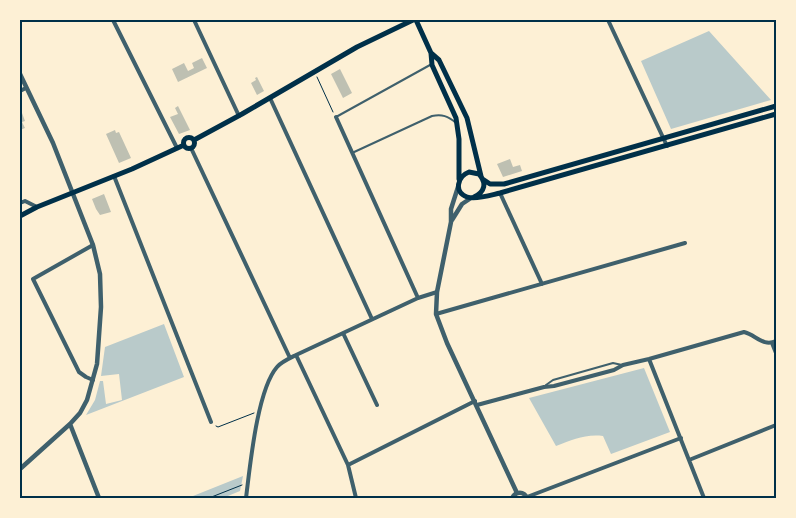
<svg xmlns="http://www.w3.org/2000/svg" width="796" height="518" font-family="'DM Sans',sans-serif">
	<rect width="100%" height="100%" fill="#fdf0d5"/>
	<path fill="#b9caca" d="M 709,31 L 771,100 L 671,129 L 641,61 Z
		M 164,324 L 184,377 L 86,415 L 95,400 L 100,381 L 103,381 L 106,404 L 122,400 L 119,374 L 101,376 L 105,347 Z
		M 644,368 L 670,432 L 611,454 L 603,436 C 584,434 573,440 556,446 L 529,398 Z
		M 243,476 L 240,491 L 223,498 L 188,498 Z"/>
	<path fill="#bec0b2" d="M 202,58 L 207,68 L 178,82 L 172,69 L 184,63 L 188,71 L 194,68 L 192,63 Z
		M 340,69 L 352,93 L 343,98 L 331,74 Z
		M 257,77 L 264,91 L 257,95 L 251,83 L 256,80 L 255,78 Z
		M 178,106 L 190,130 L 179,134 L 170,117 L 178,114 L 175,108 Z
		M 20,112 L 22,113 L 25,121 L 22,122 L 25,128 L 20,130 Z
		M 115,130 L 116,133 L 119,132 L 131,158 L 119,163 L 106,134 Z
		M 510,159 L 513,167 L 520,165 L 522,171 L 503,177 L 497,164 Z
		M 104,194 L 111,212 L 100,215 L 96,209 L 92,199 Z"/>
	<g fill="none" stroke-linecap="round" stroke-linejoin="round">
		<path stroke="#003049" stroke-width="1" d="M 317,77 L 333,112
			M 216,426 L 218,427 L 254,413
			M 209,498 L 242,485"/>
		<path stroke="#3f606c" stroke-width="2" d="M 336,117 L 430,65
			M 352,153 L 432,116 C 442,114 448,116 456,123
			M 546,385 L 553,380 L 613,363 L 622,365"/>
		<path stroke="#3f606c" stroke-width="4" d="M 113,20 L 177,148
			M 194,20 L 239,116
			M 608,20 L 667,146
			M 20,91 L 26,88
			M 270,98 L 372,319
			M 336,117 L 418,298
			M 191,148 L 290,358
			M 114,176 L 211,422
			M 500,193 L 542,284
			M 20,203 L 25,201 L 37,207
			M 93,245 L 33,279 L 79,372 L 86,377 L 93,380
			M 436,314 L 685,243
			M 343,333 L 377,405
			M 772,343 L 776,353
			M 296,355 L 348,465 L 356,498
			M 649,359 L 704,498
			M 477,405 L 544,387 L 554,386 L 614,370 L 623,365 L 649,359 L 744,332 C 756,335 763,347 776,341
			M 689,460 L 776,425
			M 348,465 L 475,401
			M 527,497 L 681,438
			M 246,498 C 250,467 257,390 277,367 C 281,362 290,358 296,355 L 418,298 L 437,292"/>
		<path stroke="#3f606c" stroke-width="4.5" d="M 20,74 L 53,143 L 93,245 L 100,274 L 101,307 L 97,364 L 87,400 L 80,413 L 70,424 L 20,469
			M 458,187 L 451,209 L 451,222 L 437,292 L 436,314 L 447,343 L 517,493
			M 452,220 L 462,204 L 471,198
			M 70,424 L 99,498
			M 512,498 C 516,491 524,491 527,498"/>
		<path stroke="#003049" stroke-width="5" d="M 416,20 L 431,53 L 432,65 L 456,118 L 459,139 L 459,179
			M 431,53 L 439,60 L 467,118 L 481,176
			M183.5 143a5.5 5.5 0 1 1 11 0a5.5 5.5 0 1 1-11 0Z
			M 194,140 L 242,114 L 357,47 L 413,20
			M 484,180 L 490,184 L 504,184 L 776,106
			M 474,197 C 485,192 487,183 479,174 L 469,172 C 458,176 453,192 467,197 C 476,200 491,195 500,193 L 776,114
			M 20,216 L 37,207 L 132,169 L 184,145"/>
	</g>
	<rect width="796" height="518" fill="none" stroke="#fdf0d5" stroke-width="42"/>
	<rect x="21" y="21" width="754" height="476" fill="none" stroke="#003049" stroke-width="2"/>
</svg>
